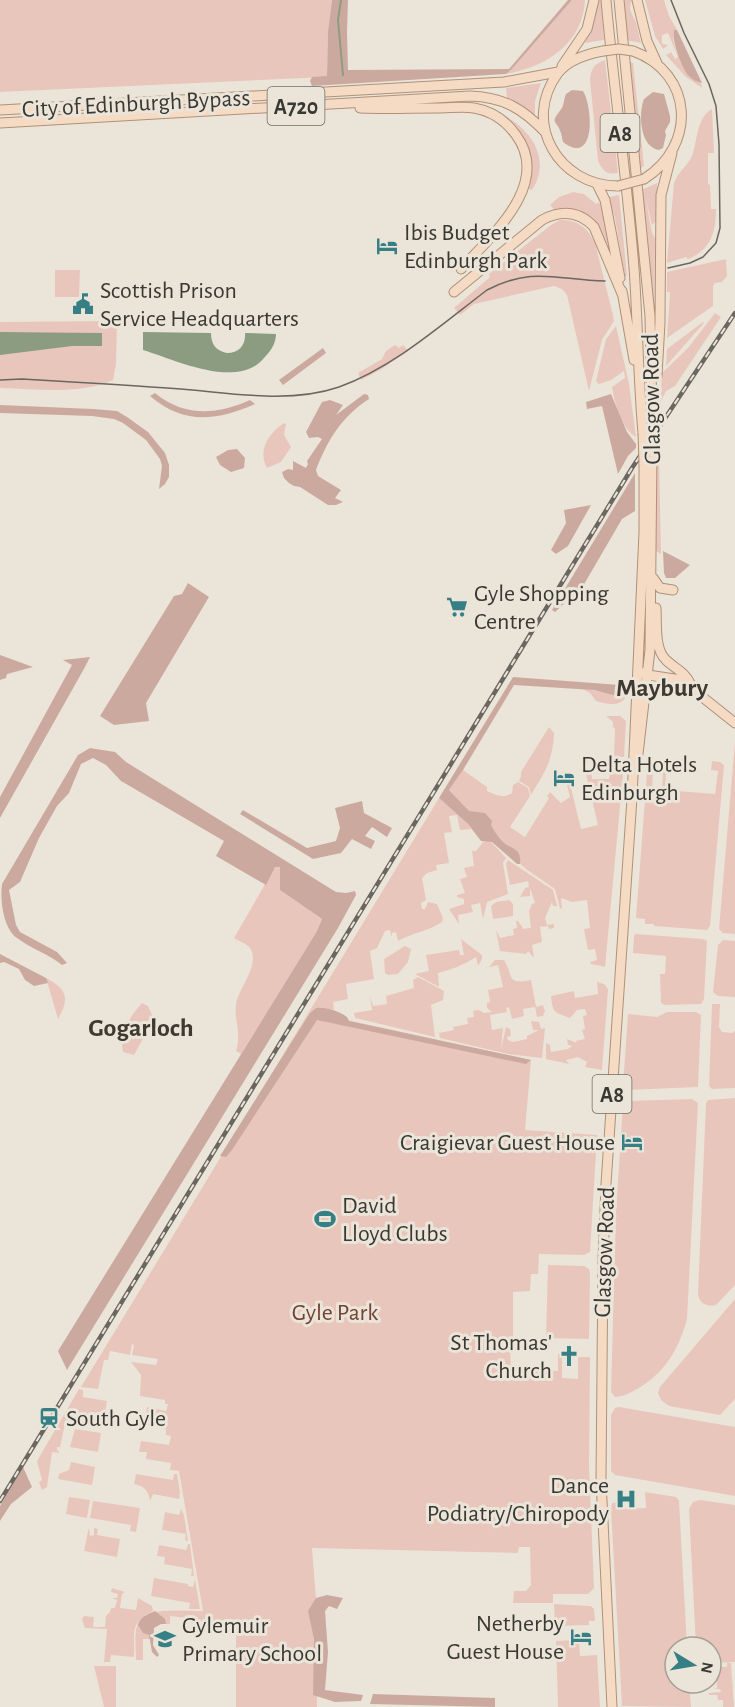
<svg xmlns="http://www.w3.org/2000/svg" width="735" height="1707" font-family="'Alegreya Sans',sans-serif">
	<rect width="100%" height="100%" fill="#ebe5d9"/>
	<path fill="#e9c6bc" d="M 0,0 L 332,0 L 328,31 L 327,77 L 0,92 Z
		M 572,0 L 585,0 C 583,44 546,67 506,74 L 512,69 Z
		M 598,0 L 601,0 L 604,40 L 585,43 L 594,22 Z
		M 623,0 L 632,0 C 627,11 633,13 636,23 C 638,29 639,36 641,43 L 626,40 Z
		M 645,0 L 664,0 L 669,16 L 677,30 L 674,30 C 669,44 687,78 701,83 L 702,88 L 686,77 L 666,55 L 671,52 L 675,59 L 678,57 L 668,33 L 662,35 L 662,44 L 668,45 L 663,49 L 655,36 Z
		M 605,60 L 618,173 C 606,175 603,171 598,161 L 590,80 C 591,68 594,64 605,60 Z
		M 628,61 L 633,63 L 644,166 L 639,169 Z
		M 541,83 L 535,101 L 535,115 L 507,99 L 506,88 Z
		M 712,109 L 714,153 L 708,153 L 708,184 L 710,185 L 711,209 L 716,209 C 716,232 711,250 688,259 L 686,257 L 667,263 L 674,183 C 679,170 687,167 692,156 C 698,140 696,118 712,109 Z
		M 502,114 C 531,129 552,159 532,190 L 527,188 L 530,167 L 501,118 Z
		M 657,183 L 656,221 L 652,225 L 646,200 L 652,233 L 655,238 L 654,318 L 641,190 Z
		M 573,192 L 584,194 L 596,204 L 599,202 L 604,214 L 610,244 L 607,244 C 599,224 578,207 555,210 L 550,205 L 559,197 Z
		M 619,195 L 627,276 L 625,276 L 615,218 L 608,197 Z
		M 560,220 C 578,220 587,227 595,243 L 613,315 L 614,321 L 602,340 L 589,391 L 567,295 L 562,289 L 554,286 L 474,304 L 460,315 L 454,308 L 490,277 L 489,274 L 551,225 Z
		M 726,259 L 727,276 L 722,282 L 715,283 L 713,286 L 713,306 L 667,338 L 670,292 L 667,292 L 667,272 Z
		M 55,270 L 80,270 L 79,297 L 55,297 Z
		M 715,313 L 721,317 L 675,386 L 666,391 L 660,403 L 662,373 L 688,348 Z
		M 117,321 L 116,364 L 113,380 C 80,395 36,389 0,388 L 0,322 Z
		M 703,322 L 704,323 L 666,366 L 667,349 Z
		M 616,326 L 629,384 L 636,437 C 622,429 614,402 612,387 L 625,378 L 624,371 L 611,380 L 599,384 L 596,381 L 606,339 Z
		M 395,345 L 399,348 L 403,345 L 408,351 L 380,370 L 361,380 L 358,373 L 382,359 L 386,351 Z
		M 657,403 L 658,404 L 661,554 L 656,551 Z
		M 284,423 L 286,424 L 284,435 L 291,447 L 281,462 L 267,468 C 257,450 269,433 284,423 Z
		M 620,685 L 628,685 C 628,707 613,706 596,701 L 590,693 L 582,689 C 596,690 607,694 620,693 L 622,689 Z
		M 606,716 L 620,716 L 626,721 L 624,757 L 614,756 L 615,728 L 613,727 L 613,722 Z
		M 549,727 L 554,733 C 553,760 545,772 531,795 L 529,787 L 519,781 L 521,776 L 521,772 Z
		M 735,742 L 735,934 L 723,933 L 719,929 Z
		M 648,760 L 658,761 L 658,765 L 661,769 L 653,768 L 652,790 L 662,790 L 663,772 L 666,773 L 665,790 L 715,794 L 718,771 L 711,770 L 712,761 L 720,762 L 724,765 L 710,926 L 707,930 L 654,926 L 654,924 L 645,924 L 645,919 L 636,918 Z
		M 613,762 L 623,762 L 624,764 L 605,967 L 591,964 L 590,962 L 597,960 L 595,949 L 588,950 L 584,929 L 590,928 L 587,900 L 572,902 L 561,898 L 562,909 L 560,908 L 555,889 L 526,869 L 508,853 L 449,790 L 463,770 L 487,787 L 487,791 C 496,795 503,799 512,793 L 513,785 L 518,782 L 528,788 L 530,796 L 510,827 L 525,837 L 549,798 L 547,796 L 550,792 L 561,803 L 570,797 L 567,785 L 570,784 L 581,829 L 598,825 L 585,770 L 591,768 L 592,779 L 609,779 L 611,763 Z
		M 439,798 L 468,824 L 471,829 L 460,830 L 457,815 L 449,816 L 452,832 L 444,833 L 449,863 L 436,865 L 437,870 L 427,873 L 422,878 L 426,900 L 421,903 L 422,909 L 425,909 L 428,902 L 437,904 L 443,918 L 442,922 C 429,931 412,933 398,941 L 396,932 L 392,933 L 392,938 L 390,930 L 385,931 L 377,948 L 370,951 L 374,979 L 346,984 L 348,999 L 333,1002 L 334,1009 C 324,1011 323,1007 310,1012 L 531,1060 L 525,1130 L 597,1135 L 590,1252 L 584,1255 L 539,1254 L 538,1274 L 531,1274 L 530,1291 L 513,1292 L 513,1340 L 510,1345 L 511,1371 L 558,1371 L 558,1354 L 562,1354 L 562,1378 L 578,1379 L 578,1357 L 590,1357 L 589,1466 L 594,1588 L 588,1594 L 553,1594 L 553,1603 L 513,1603 L 514,1591 L 526,1591 L 531,1585 L 530,1547 L 519,1547 L 518,1553 L 312,1548 L 316,1599 L 317,1707 L 236,1707 L 236,1621 L 218,1621 L 217,1630 L 198,1630 L 187,1618 L 170,1616 L 170,1624 L 153,1624 L 153,1639 L 143,1639 L 143,1660 L 136,1660 C 136,1649 134,1636 137,1626 C 142,1604 187,1612 203,1611 L 179,1471 L 170,1470 L 171,1463 L 146,1459 L 147,1452 L 139,1452 L 141,1441 L 169,1445 L 171,1436 L 166,1435 L 166,1429 L 144,1425 L 147,1407 L 166,1411 L 168,1404 L 165,1404 L 165,1400 L 140,1396 L 141,1375 L 131,1362 L 156,1365 L 158,1359 L 132,1355 L 134,1345 L 132,1344 L 130,1355 L 110,1351 L 108,1360 L 104,1360 L 98,1389 L 81,1387 Z
		M 488,841 L 492,843 L 506,858 L 503,863 L 508,894 L 487,902 L 483,919 L 480,903 L 471,905 L 473,912 L 458,915 L 459,924 L 449,909 L 464,904 L 464,899 L 457,897 L 457,895 L 465,893 L 460,879 L 467,877 L 464,868 L 474,866 L 472,851 L 476,851 L 483,842 Z
		M 508,860 L 553,890 L 557,906 L 553,906 L 552,902 L 545,918 L 547,925 L 554,924 L 554,928 L 549,929 L 548,926 L 540,927 L 542,942 L 532,945 L 534,958 L 528,951 L 526,954 L 500,951 L 496,930 L 500,938 L 514,935 L 513,929 L 517,928 L 516,921 L 518,921 L 523,928 L 521,929 L 531,928 L 529,911 L 532,904 L 535,903 L 530,888 L 530,896 L 520,897 L 525,888 L 529,887 L 528,881 L 510,885 L 506,864 Z
		M 275,867 L 280,867 L 280,890 L 322,919 L 317,931 L 241,1054 L 236,1051 C 242,1032 234,1022 236,1005 C 238,988 261,965 250,948 C 247,944 239,941 234,938 Z
		M 509,900 L 513,904 L 513,916 L 493,919 L 491,906 L 496,902 Z
		M 636,934 L 703,939 L 707,941 L 704,999 L 701,1004 L 665,1005 L 661,1003 L 660,974 L 665,974 L 666,956 L 633,953 L 634,936 Z
		M 461,939 L 482,955 L 482,959 L 478,966 L 476,957 C 464,965 450,970 438,973 L 439,987 L 415,974 L 429,971 L 426,955 L 459,950 L 460,955 L 464,955 Z
		M 723,940 L 735,941 L 735,997 L 718,996 L 713,992 L 718,945 Z
		M 405,946 L 411,949 L 408,962 L 398,974 L 388,975 L 385,973 L 384,959 Z
		M 495,960 L 504,960 C 514,975 505,985 531,980 L 536,1007 L 543,1005 L 545,1011 L 543,1016 L 537,1017 L 535,1007 L 523,1009 L 524,1016 L 512,1019 L 509,1007 L 506,1008 L 507,1012 L 490,1015 L 492,1030 L 503,1028 L 501,1049 L 506,1027 L 510,1029 L 511,1036 L 507,1037 L 508,1040 L 513,1042 L 527,1039 L 527,1036 L 539,1030 L 533,1030 L 531,1021 L 539,1022 L 541,1029 L 545,1028 L 542,1058 L 508,1054 L 440,1038 L 439,1033 L 454,1030 L 453,1027 L 468,1024 L 467,1018 L 474,1017 L 473,1011 L 479,1010 L 484,1013 L 492,1012 L 487,1008 L 487,1003 L 490,1002 L 488,990 L 503,987 L 498,965 L 489,967 Z
		M 418,977 L 444,991 L 443,1000 L 431,1005 L 435,1037 L 355,1018 L 354,1013 L 372,1010 L 370,996 L 373,1006 L 387,1004 L 386,996 L 414,988 L 413,980 Z
		M 46,978 C 67,989 70,998 58,1019 Z
		M 597,982 L 604,984 L 608,989 L 602,1070 L 585,1067 L 587,1062 L 578,1057 L 566,1060 L 569,1064 L 546,1059 L 546,1043 L 550,1045 L 551,1052 L 568,1049 L 572,1046 L 568,1045 L 567,1039 L 577,1043 L 576,1041 L 585,1039 L 582,1030 L 585,1029 L 583,1016 L 587,1015 L 585,1009 L 577,1010 L 570,1018 C 554,1012 553,1014 551,996 L 574,991 L 575,998 L 598,994 Z
		M 142,1003 L 148,1006 L 154,1019 L 134,1055 L 123,1052 C 119,1034 130,1016 142,1003 Z
		M 712,1004 L 720,1004 L 719,1027 L 722,1032 L 732,1033 L 735,1031 L 735,1088 L 712,1089 L 709,1086 Z
		M 667,1012 L 696,1012 L 701,1015 L 698,1087 L 626,1090 L 623,1085 L 628,1014 L 657,1017 Z
		M 735,1098 L 735,1285 L 716,1305 C 707,1307 699,1304 698,1293 L 706,1103 L 708,1100 Z
		M 692,1099 L 698,1103 L 687,1319 C 679,1349 665,1373 637,1389 C 630,1393 623,1397 615,1397 L 611,1392 L 616,1212 L 623,1104 L 628,1101 Z
		M 548,1265 L 584,1266 L 589,1269 L 590,1275 L 589,1339 L 546,1338 Z
		M 735,1299 L 735,1399 L 720,1415 L 669,1406 L 661,1400 L 658,1393 L 660,1387 Z
		M 79,1389 L 83,1390 L 83,1397 L 107,1401 L 104,1418 L 73,1413 L 72,1425 L 65,1424 L 60,1447 L 57,1447 L 57,1450 L 60,1453 L 52,1452 L 47,1487 L 42,1490 L 39,1482 L 42,1480 L 37,1461 Z
		M 619,1407 L 735,1427 L 735,1496 L 615,1475 L 611,1471 L 611,1415 L 615,1408 Z
		M 75,1429 L 101,1433 L 98,1452 L 70,1447 Z
		M 71,1462 L 95,1467 L 92,1485 L 58,1479 L 59,1474 L 69,1470 Z
		M 136,1474 L 173,1480 L 174,1474 L 177,1474 L 180,1492 L 179,1499 L 153,1494 L 150,1501 C 149,1491 144,1486 134,1484 Z
		M 645,1492 L 676,1497 L 679,1501 L 687,1647 L 675,1647 L 675,1683 L 689,1683 L 691,1707 L 622,1706 L 611,1509 L 612,1503 L 621,1502 L 621,1509 L 646,1508 Z
		M 69,1497 L 90,1500 L 87,1518 L 66,1514 Z
		M 700,1500 L 735,1505 L 735,1662 L 711,1663 L 711,1647 L 696,1647 L 689,1509 L 693,1502 Z
		M 93,1501 L 140,1508 L 136,1532 L 130,1531 L 131,1525 L 90,1518 Z
		M 181,1509 L 184,1515 L 188,1541 L 185,1540 L 186,1534 L 162,1530 L 165,1512 L 179,1515 Z
		M 89,1527 L 90,1536 L 94,1535 L 94,1528 L 98,1529 L 97,1535 L 120,1539 L 117,1557 L 84,1551 Z
		M 188,1544 L 190,1544 L 194,1576 L 191,1576 L 192,1569 L 164,1564 L 165,1557 L 157,1556 L 159,1545 L 186,1550 Z
		M 154,1578 L 188,1584 L 188,1586 L 193,1587 L 195,1579 L 200,1609 L 189,1609 L 190,1603 L 151,1596 Z
		M 112,1588 L 125,1592 L 122,1594 L 120,1608 L 136,1610 L 138,1598 L 152,1606 L 153,1611 C 129,1622 135,1633 134,1657 L 111,1655 L 110,1662 L 104,1662 L 107,1629 L 85,1628 L 82,1619 L 84,1616 L 94,1617 L 93,1627 L 105,1627 L 106,1616 L 110,1612 L 111,1608 L 115,1608 L 117,1600 L 112,1598 L 117,1598 L 118,1594 L 111,1592 Z
		M 554,1604 L 591,1606 L 594,1609 L 595,1621 L 589,1621 L 589,1625 L 555,1626 Z
		M 579,1640 L 580,1656 L 597,1655 L 600,1707 L 558,1707 L 556,1641 Z
		M 727,1663 L 731,1663 L 734,1707 L 723,1707 L 723,1700 L 718,1700 L 717,1695 L 709,1695 L 709,1693 L 721,1692 L 720,1689 L 714,1689 L 717,1688 L 716,1667 L 727,1667 Z
		M 94,1666 L 116,1666 L 116,1707 L 104,1707 Z"/>
	<path fill="#cca99f" d="M 332,0 L 348,0 L 347,32 L 348,70 L 509,69 L 568,0 L 572,0 L 512,69 L 506,74 L 312,86 L 310,81 L 312,77 L 327,76 L 328,31 Z
		M 674,30 L 677,30 L 702,83 C 697,82 693,80 689,76 C 682,69 671,39 674,30 Z
		M 572,90 L 583,91 C 593,107 596,167 563,142 C 562,139 562,136 561,133 C 556,118 549,125 562,108 C 564,104 564,98 566,94 Z
		M 653,92 L 664,94 L 670,116 L 670,122 L 665,131 L 666,135 L 663,148 L 659,150 C 640,147 638,114 644,99 Z
		M 323,348 L 326,353 L 283,385 L 279,380 Z
		M 155,393 C 184,417 217,415 250,400 L 255,404 C 216,421 184,425 150,396 Z
		M 364,394 L 368,395 L 369,399 C 342,416 327,441 316,470 L 318,476 L 341,490 L 335,498 L 343,502 L 336,505 L 328,505 L 300,487 L 294,486 L 289,483 L 284,478 L 282,472 L 288,469 L 293,470 L 293,461 L 306,468 L 308,464 L 307,461 L 322,439 L 318,437 L 309,438 L 306,432 L 322,402 L 330,400 L 343,405 L 336,415 Z
		M 611,394 L 627,432 L 636,444 L 636,448 L 628,456 L 618,474 L 602,406 L 587,409 L 586,402 Z
		M 0,405 L 93,409 L 117,411 L 127,417 L 148,432 L 165,453 L 169,465 L 169,477 L 165,484 L 159,489 L 162,466 L 160,459 L 146,440 L 123,423 L 114,419 L 92,416 L 0,413 Z
		M 237,449 L 245,458 L 244,468 L 231,472 L 220,465 L 216,457 L 228,450 Z
		M 635,473 L 635,511 L 622,519 L 583,586 L 555,612 L 552,610 Z
		M 591,505 L 568,546 L 556,554 L 551,550 L 566,523 L 564,510 Z
		M 663,551 L 690,565 L 675,578 L 666,578 L 664,573 Z
		M 188,583 L 209,597 L 146,703 L 149,721 L 114,725 L 100,716 L 174,596 L 182,594 Z
		M 0,655 L 33,667 L 7,674 L 6,678 L 0,680 Z
		M 90,657 L 85,667 L 0,818 L 0,797 L 72,665 L 63,660 Z
		M 513,677 L 620,685 L 622,690 L 620,694 L 613,695 L 594,690 L 514,685 L 463,770 L 449,790 L 469,811 L 485,813 L 492,821 L 491,825 C 494,831 499,838 503,842 C 512,850 522,848 520,864 L 517,864 L 492,842 L 481,841 L 468,824 L 439,798 Z
		M 90,748 L 115,752 L 126,762 L 336,892 L 346,893 L 355,891 L 356,895 L 338,928 L 67,1370 L 58,1351 L 317,931 L 322,919 L 280,890 L 280,867 L 275,867 L 266,885 L 216,856 L 224,841 L 121,781 L 106,765 L 93,758 L 81,764 L 69,793 L 57,806 L 39,838 L 20,882 L 9,890 L 16,925 L 20,932 L 57,952 L 67,963 L 62,965 C 49,954 31,949 17,938 C 3,928 0,900 2,884 L 78,755 Z
		M 362,801 L 364,813 L 392,828 L 387,837 L 372,827 L 365,836 L 375,841 L 371,849 L 352,839 L 341,853 L 313,859 L 240,814 L 243,810 L 307,848 L 336,841 L 340,828 L 335,808 Z
		M 0,954 L 46,978 L 48,983 L 34,986 L 25,980 L 19,969 L 4,962 L 0,963 Z
		M 316,1008 C 326,1007 339,1011 347,1017 L 349,1021 L 531,1060 L 526,1064 L 317,1020 L 232,1150 L 226,1157 L 220,1156 L 310,1013 Z
		M 23,1467 L 32,1487 L 11,1504 L 0,1521 L 0,1506 Z
		M 327,1595 L 343,1598 L 337,1609 L 329,1606 L 325,1611 L 328,1652 L 325,1690 L 363,1695 L 361,1701 L 335,1702 L 313,1695 L 314,1639 L 308,1611 L 316,1598 Z
		M 155,1611 L 165,1619 L 166,1624 L 161,1624 L 154,1628 L 153,1645 L 159,1655 L 157,1657 L 152,1652 L 149,1635 L 143,1633 L 138,1625 C 140,1617 148,1614 155,1611 Z
		M 373,1694 L 495,1698 L 495,1707 L 370,1704 Z"/>
	<path fill="#8c9c80" d="M 0,332 L 102,333 L 102,346 L 72,346 L 0,355 Z
		M 143,332 L 211,333 C 211,344 216,351 227,353 C 239,353 246,345 245,333 L 276,334 C 276,343 271,351 264,358 C 237,390 176,360 143,350 Z"/>
	<g fill="none" stroke-linecap="round" stroke-linejoin="round">
		<path stroke="#8c9c80" stroke-width="2" d="M 341,0 L 338,20 L 343,75"/>
		<defs>
			<path id="primary" d="M 606,0 C 614,90 627,179 634,268 C 638,323 638,378 643,433
				M 619,0 L 650,316 L 652,418
				M 637,0 L 647,41 L 657,63
				M 603,51 C 587,54 568,60 558,73 C 521,123 559,186 618,186
				M 633,51 C 694,73 697,146 644,179
				M 562,66 L 587,29 L 594,0
				M 360,108 C 386,109 412,108 438,108 C 450,108 463,106 474,108 C 491,111 506,121 516,135 C 552,184 492,235 461,269
				M 0,110 L 504,82 L 558,72
				M 0,123 L 470,96 C 504,97 523,109 545,132
				M 597,184 L 605,200 L 620,278
				M 622,291 L 634,360
				M 454,292 L 542,220 C 561,210 579,211 594,227 L 623,296
				M 657,376 L 660,323 L 661,195 L 672,153
				M 653,578 L 660,588 L 673,590
				M 656,608 C 657,623 654,649 666,660 C 674,668 685,672 690,683
				M 643,673 L 648,675 L 681,680 L 735,723
				M 638,754 L 650,650 L 652,451
				M 612,1707 L 601,1480 L 603,1260 L 606,1184 L 632,798 L 644,532 L 644,463"/>
		</defs>
		<use href="#primary" stroke="#b09178" stroke-width="11"/>
		<use href="#primary" stroke="#f5dac4" stroke-width="9"/>
		<path stroke="#6a6760" stroke-width="1.5" d="M 668,268 L 690,263 L 703,257 L 716,243 L 720,228 L 719,144 L 716,106 L 709,84 L 684,33 L 671,0
			M 0,380 L 22,379 C 75,382 128,385 181,389 C 231,393 290,404 339,387 C 394,367 441,325 487,290 C 533,266 557,280 605,281"/>
		<defs>
			<path id="rail" d="M 0,1501 L 632,468 L 735,313"/>
		</defs>
		<use href="#rail" stroke="#6a6760" stroke-width="4.5"/>
		<use href="#rail" stroke="#ebe5d9" stroke-width="2" stroke-dasharray="7" stroke-linecap="butt"/>
		<defs>
			<path id="primary-bridge" d="M 603,51 L 619,49 L 633,51
				M 618,186 L 644,179
				M 643,433 L 644,463
				M 652,451 L 652,418"/>
		</defs>
		<use href="#primary-bridge" stroke="#b09178" stroke-width="11" stroke-linecap="butt"/>
		<use href="#primary-bridge" stroke="#f5dac4" stroke-width="9"/>
	</g>
	<defs>
		<symbol id="hotel-bare" viewBox="-9 -9 18 18"><path d="M-6-4.5h1.5V1H6V5H4.5V3h-9V5H-6ZM-4 0a1.8 1.8 0 1 1 3.6 0ZM.5 0V-2.5h3Q6-2.5 6 0Z" fill="#367f85" stroke="#ebe5d9" stroke-width="2.5" paint-order="stroke"/></symbol>
		<symbol id="civic-bare" viewBox="-9 -9 18 18"><path d="M-.6-6.5H3V-4.5H.6V-3L4-1V1h2V6H-6V1h2V-1L-.6-3ZM-1.2 2.5V6h2.4V2.5Z" fill="#367f85" stroke="#ebe5d9" stroke-width="2.5" paint-order="stroke"/></symbol>
		<symbol id="supermarket-bare" viewBox="-9 -9 18 18"><path d="M-6-5.5h2.5l.6 2H6L4.5 2H-2.5L-4.4-4H-6ZM-1.5 3.2a1.3 1.3 0 1 0 .1 0ZM3 3.2a1.3 1.3 0 1 0 .1 0Z" fill="#367f85" stroke="#ebe5d9" stroke-width="2.5" paint-order="stroke"/></symbol>
		<symbol id="stadium-bare" viewBox="-9 -9 18 18"><path d="M0-5a6.5 5 0 1 0 0 10a6.5 5 0 1 0 0-10ZM-3.5-1.8h7v3.6h-7Z" fill="#367f85" stroke="#ebe5d9" stroke-width="2.5" paint-order="stroke"/></symbol>
		<symbol id="church-bare" viewBox="-9 -9 18 18"><path d="M-1.2-6h2.4v3.5h3.3v2.4h-3.3V6h-2.4V-.1h-3.3v-2.4h3.3Z" fill="#367f85" stroke="#ebe5d9" stroke-width="2.5" paint-order="stroke"/></symbol>
		<symbol id="station-bare" viewBox="-9 -9 18 18"><path d="M-3-6H3Q5-6 5-4V2Q5 4 3 4L4.5 6H3L1.5 4h-3L-3 6H-4.5L-3 4Q-5 4-5 2V-4Q-5-6-3-6ZM-3.5-4v3h7v-3ZM-3.5 1v1.5H-2V1ZM2 1v1.5H3.5V1Z" fill="#367f85" stroke="#ebe5d9" stroke-width="2.5" paint-order="stroke"/></symbol>
		<symbol id="hospital-bare" viewBox="-9 -9 18 18"><path d="M-5-5h3v3.5h4V-5h3V5h-3V1.5h-4V5h-3Z" fill="#367f85" stroke="#ebe5d9" stroke-width="2.5" paint-order="stroke"/></symbol>
		<symbol id="school-bare" viewBox="-9 -9 18 18"><path d="M0-5L7-2L0 1L-7-2ZM-4 1L0 2.5L4 1V4Q0 6-4 4Z" fill="#367f85" stroke="#ebe5d9" stroke-width="2.5" paint-order="stroke"/></symbol>
	</defs>
	<g fill-rule="evenodd">
		<use href="#hotel-bare" x="372" y="231" width="30" height="30"/>
		<use href="#civic-bare" x="68" y="289" width="30" height="30"/>
		<use href="#supermarket-bare" x="442" y="592" width="30" height="30"/>
		<use href="#hotel-bare" x="549" y="763" width="30" height="30"/>
		<use href="#hotel-bare" x="617" y="1127" width="30" height="30"/>
		<use href="#stadium-bare" x="310" y="1204" width="30" height="30"/>
		<use href="#church-bare" x="554" y="1341" width="30" height="30"/>
		<use href="#station-bare" x="34" y="1403" width="30" height="30"/>
		<use href="#hospital-bare" x="611" y="1484" width="30" height="30"/>
		<use href="#hotel-bare" x="566" y="1622" width="30" height="30"/>
		<use href="#school-bare" x="150" y="1624" width="30" height="30"/>
	</g>
	<g text-anchor="middle" stroke-width="6" stroke-linejoin="round" paint-order="stroke">
		<g fill="#ebe5d9" stroke="#6f6c65" stroke-width="1.5">
			<rect x="267.5" y="87" width="57" height="38" rx="4.5"/>
			<rect x="600.5" y="114" width="39" height="38" rx="4.5"/>
			<rect x="592.5" y="1075" width="39" height="38" rx="4.5"/>
		</g>
		<g font-size="22" font-weight="bold" fill="#3a3833">
			<text x="296" y="114">A720</text>
			<text x="620" y="141">A8</text>
			<text x="612" y="1102">A8</text>
		</g>
		<g font-size="24" fill="#3a3833" stroke="#ebe5d9">
			<text transform="translate(136 103) rotate(-3)" y="8">City of Edinburgh Bypass</text>
			<text transform="translate(651 399) rotate(-91)" y="8">Glasgow Road</text>
			<text transform="translate(604 1252) rotate(-88)" y="8">Glasgow Road</text>
		</g>
		<g font-size="24" fill="#3a3833" stroke="#ebe5d9" text-anchor="start">
			<text x="404" y="240">Ibis Budget<tspan x="404" dy="28">Edinburgh Park</tspan></text>
			<text x="100" y="298">Scottish Prison<tspan x="100" dy="28">Service Headquarters</tspan></text>
			<text x="474" y="601">Gyle Shopping<tspan x="474" dy="28">Centre</tspan></text>
			<text x="581" y="772">Delta Hotels<tspan x="581" dy="28">Edinburgh</tspan></text>
			<text x="615" y="1150" text-anchor="end">Craigievar Guest House</text>
			<text x="342" y="1213">David<tspan x="342" dy="28">Lloyd Clubs</tspan></text>
			<text x="552" y="1350" text-anchor="end">St Thomas'<tspan x="552" dy="28">Church</tspan></text>
			<text x="66" y="1426">South Gyle</text>
			<text x="609" y="1493" text-anchor="end">Dance<tspan x="609" dy="28">Podiatry/Chiropody</tspan></text>
			<text x="564" y="1631" text-anchor="end">Netherby<tspan x="564" dy="28">Guest House</tspan></text>
			<text x="182" y="1633">Gylemuir<tspan x="182" dy="28">Primary School</tspan></text>
		</g>
		<g font-size="24" fill="#744234" stroke="#ebe5d9">
			<text x="335" y="1320">Gyle Park</text>
		</g>
		<g font-size="26" font-weight="bold" fill="#3f3a31" stroke="#ebe5d9">
			<text x="662" y="696">Maybury</text>
			<text x="141" y="1036">Gogarloch</text>
		</g>
	</g>
	<g transform="translate(693 1665) rotate(101)"><circle r="28" fill="#ebe5d9" stroke="#a4a097" stroke-width="1.5"/>
	<path d="M0-4.5L10 22L0 15L-10 22Z" fill="#367f85"/>
	<text y="-9" font-size="16" font-weight="bold" text-anchor="middle" fill="#3a3833">N</text>
	</g>
</svg>
